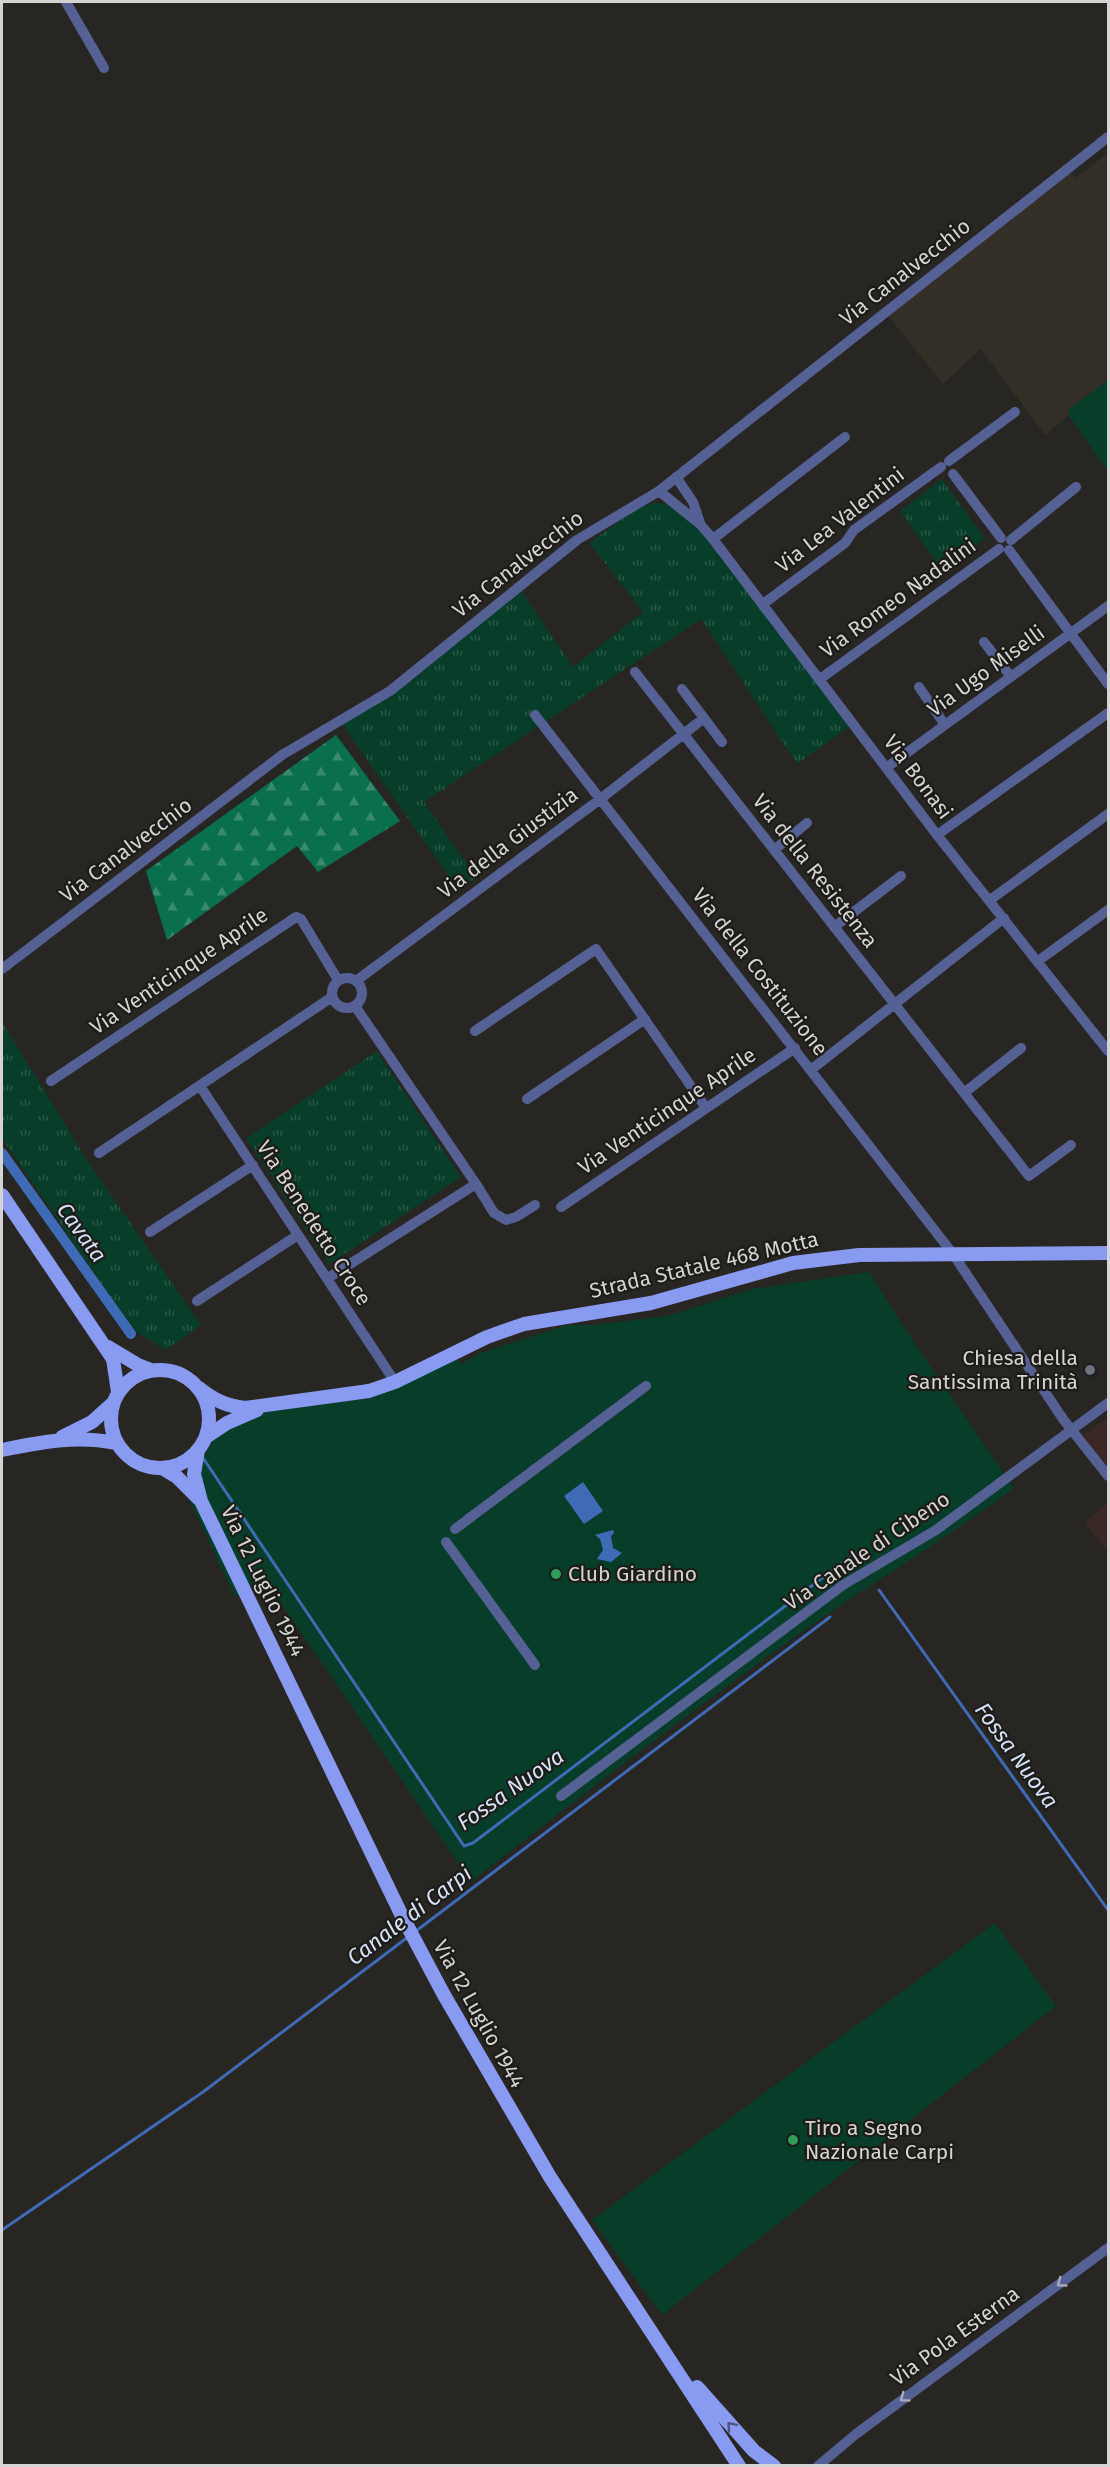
<svg xmlns="http://www.w3.org/2000/svg" width="1110" height="2467" font-family="'Fira Sans',sans-serif">
	<defs>
		<pattern id="grass-tufts" width="24" height="20" patternUnits="userSpaceOnUse" patternTransform="scale(1.5)"><rect width="24" height="20" fill="#073d29"/><path d="M3 7l-1-3M5 7V3M7 7l1-3M15 17l-1-3M17 17v-4M19 17l1-3" fill="none" stroke="#2a5847"/></pattern>
		<pattern id="forest-firs" width="22" height="20" patternUnits="userSpaceOnUse" patternTransform="scale(1.5)"><rect width="22" height="20" fill="#096f4c"/><path d="M5 1l3.5 6h-7zM16 11l3.5 6h-7z" fill="#38896d"/></pattern>
	</defs>
	<rect width="100%" height="100%" fill="#282622"/>
	<path fill="#3b2826" d="M 1108,1417 L 1108,1481 L 1075,1442 Z
		M 1108,1502 L 1108,1551 L 1085,1523 Z"/>
	<path fill="#332e26" d="M 1108,153 L 1108,383 L 1045,435 L 981,349 L 943,384 L 886,313 L 1069,170 L 1075,178 Z"/>
	<path fill="url(#grass-tufts)" d="M 942,479 L 985,539 L 942,570 L 900,511 Z
		M 653,503 L 668,504 L 688,515 L 852,725 L 797,764 L 701,619 L 424,802 L 476,877 L 459,891 L 342,724 L 519,587 L 573,667 L 643,612 L 589,543 L 638,508 Z
		M 2,1022 L 89,1163 L 201,1325 L 166,1350 L 133,1330 L 2,1138 Z
		M 377,1051 L 461,1177 L 329,1264 L 246,1138 Z"/>
	<path fill="url(#forest-firs)" d="M 336,735 L 400,821 L 318,872 L 297,846 L 167,940 L 146,871 Z"/>
	<path fill="#073d29" d="M 1108,380 L 1108,472 L 1068,414 L 1068,410 Z
		M 869,1272 L 911,1338 L 1014,1488 C 952,1535 886,1574 822,1618 C 702,1702 586,1792 471,1882 L 264,1578 L 235,1597 L 187,1495 L 212,1440 L 228,1428 L 232,1405 L 377,1386 L 452,1350 L 461,1364 L 481,1353 L 567,1325 L 592,1325 L 668,1316 L 752,1289 Z
		M 995,1923 L 1056,2006 L 662,2315 L 592,2220 Z"/>
	<path fill="#3f6bb6" d="M 583,1482 L 603,1511 L 584,1524 L 564,1496 Z
		M 613,1530 L 614,1533 L 611,1536 L 613,1548 L 622,1553 L 611,1562 L 597,1559 L 603,1550 L 600,1539 L 595,1535 Z"/>
	<g fill="none" stroke-linecap="round" stroke-linejoin="round">
		<path stroke="#3f6bb6" stroke-width="3" d="M 203,1458 L 464,1846 L 473,1843 L 846,1560 L 855,1554 L 862,1561
			M 879,1590 L 1108,1910
			M 416,1931 L 830,1617
			M 2,2230 L 203,2092 L 408,1937"/>
		<path stroke="#3f6bb6" stroke-width="10" d="M 2,1153 L 131,1334"/>
		<path stroke="#556094" stroke-width="10" d="M 66,2 L 104,68
			M 949,461 L 1015,412
			M 953,474 L 1001,538
			M 676,477 L 693,502 L 700,523
			M 659,491 L 700,524 L 713,539 L 937,835 L 1108,1051
			M 713,539 L 845,437
			M 1011,540 L 1076,487
			M 1009,550 L 1108,684
			M 763,604 L 845,543 L 854,530 L 941,467
			M 984,642 L 1011,677
			M 635,672 L 1029,1176 L 1071,1145
			M 820,679 L 999,549
			M 919,687 L 945,725
			M 682,689 L 722,742
			M 535,715 L 953,1254 L 1063,1419 L 1108,1476
			M 886,768 L 1108,606
			M 937,835 L 1108,713
			M 774,850 L 807,823
			M 990,900 L 1108,814
			M 834,927 L 901,876
			M 1038,961 L 1108,910
			M 2,969 L 282,755 L 390,691 L 577,540 L 659,491 L 1108,137
			M332 993a15 15 0 1 1 30 0a15 15 0 1 1-30 0Z
			M 356,981 L 599,800 L 704,718
			M 475,1031 L 596,949 L 706,1108
			M 812,1069 L 1004,918
			M 51,1081 L 296,917 L 301,919 L 338,980
			M 200,1086 L 395,1382
			M 964,1093 L 1021,1048
			M 527,1099 L 645,1019
			M 99,1153 L 332,997
			M 476,1184 L 494,1213 L 506,1220 L 516,1217 L 535,1205
			M 561,1207 L 795,1048
			M 150,1232 L 253,1165
			M 328,1278 L 476,1184 L 355,1006
			M 197,1301 L 298,1235
			M 455,1529 L 646,1386
			M 446,1542 L 535,1665
			M 561,1796 L 843,1585 L 936,1530 L 1108,1403
			M 818,2466 L 856,2434 L 1108,2248"/>
		<path stroke="#899af1" stroke-width="14" d="M 2,1195 L 113,1359 L 118,1392
			M 108,1347 L 138,1365 L 151,1370
			M111 1419a49 49 0 1 1 98 0a49 49 0 1 1-98 0Z
			M 199,1388 C 214,1400 226,1406 245,1408 L 369,1391 L 395,1382 L 487,1337 L 524,1324 L 651,1303 L 793,1263 L 859,1255 L 1108,1253
			M 62,1437 L 92,1422 L 112,1404
			M 206,1437 L 227,1423 L 257,1410
			M 2,1450 C 41,1442 76,1435 116,1443
			M 198,1450 L 194,1474 L 201,1501 L 402,1916 L 444,1995 L 550,2177 L 739,2466
			M 162,1468 L 177,1477 L 199,1499
			M 697,2387 L 754,2451 L 774,2466"/>
	</g>
	<defs><path id="oneway-chevron" d="M-2-3.5L2.5 0L-2 3.5" fill="none" stroke-width="1.6" stroke-linecap="round" stroke-linejoin="round" transform="scale(1.5)"/></defs>
	<g stroke="#a8abbc">
		<use href="#oneway-chevron" transform="translate(1061 2283) rotate(144)"/>
		<use href="#oneway-chevron" transform="translate(904 2398) rotate(144)"/>
	</g>
	<use stroke="#4e557a" href="#oneway-chevron" transform="translate(731 2426) rotate(-131)"/>
	<circle fill="#6b7280" stroke="#1e1c19" stroke-width="2" cx="1090" cy="1370" r="6"/>
	<g fill="#2e9e5b" stroke="#1e1c19" stroke-width="2">
		<circle cx="556" cy="1574" r="6"/>
		<circle cx="793" cy="2140" r="6"/>
	</g>
	<g text-anchor="middle" stroke-width="4.5" stroke-linejoin="round" paint-order="stroke">
		<g font-size="21" fill="#d5d4d2" stroke="#1e1c19">
			<text transform="translate(905 272) rotate(-38)" y="7">Via Canalvecchio</text>
			<text transform="translate(840 520) rotate(-38)" y="7">Via Lea Valentini</text>
			<text transform="translate(518 564) rotate(-38)" y="7">Via Canalvecchio</text>
			<text transform="translate(898 598) rotate(-36)" y="7">Via Romeo Nadalini</text>
			<text transform="translate(986 671) rotate(-36)" y="7">Via Ugo Miselli</text>
			<text transform="translate(918 777) rotate(53)" y="7">Via Bonasi</text>
			<text transform="translate(508 843) rotate(-37)" y="7">Via della Giustizia</text>
			<text transform="translate(126 850) rotate(-37)" y="7">Via Canalvecchio</text>
			<text transform="translate(815 871) rotate(52)" y="7">Via della Resistenza</text>
			<text transform="translate(179 971) rotate(-34)" y="7">Via Venticinque Aprile</text>
			<text transform="translate(760 972) rotate(52)" y="7">Via della Costituzione</text>
			<text transform="translate(667 1111) rotate(-34)" y="7">Via Venticinque Aprile</text>
			<text transform="translate(314 1223) rotate(57)" y="7">Via Benedetto Croce</text>
			<text transform="translate(704 1265) rotate(-13)" y="7">Strada Statale 468 Motta</text>
			<text transform="translate(867 1551) rotate(-34)" y="7">Via Canale di Cibeno</text>
			<text transform="translate(263 1581) rotate(64)" y="7">Via 12 Luglio 1944</text>
			<text transform="translate(479 2014) rotate(61)" y="7">Via 12 Luglio 1944</text>
			<text transform="translate(955 2336) rotate(-36)" y="7">Via Pola Esterna</text>
		</g>
		<g font-size="21" fill="#d5d4d2" stroke="#1e1c19" text-anchor="start">
			<text x="1078" y="1365" text-anchor="end">Chiesa della<tspan x="1078" dy="24">Santissima Trinità</tspan></text>
			<text x="568" y="1581">Club Giardino</text>
			<text x="805" y="2135">Tiro a Segno<tspan x="805" dy="24">Nazionale Carpi</tspan></text>
		</g>
		<g font-size="22" font-style="italic" fill="#d6e2f7" stroke="#1e1c19">
			<text transform="translate(82 1232) rotate(54)" y="8">Cavata</text>
			<text transform="translate(1017 1755) rotate(54)" y="8">Fossa Nuova</text>
			<text transform="translate(510 1789) rotate(-35)" y="8">Fossa Nuova</text>
			<text transform="translate(409 1915) rotate(-37)" y="8">Canale di Carpi</text>
		</g>
	</g>
	<rect width="1110" height="2467" fill="none" stroke="#d5d4d2" stroke-width="6"/>
</svg>
